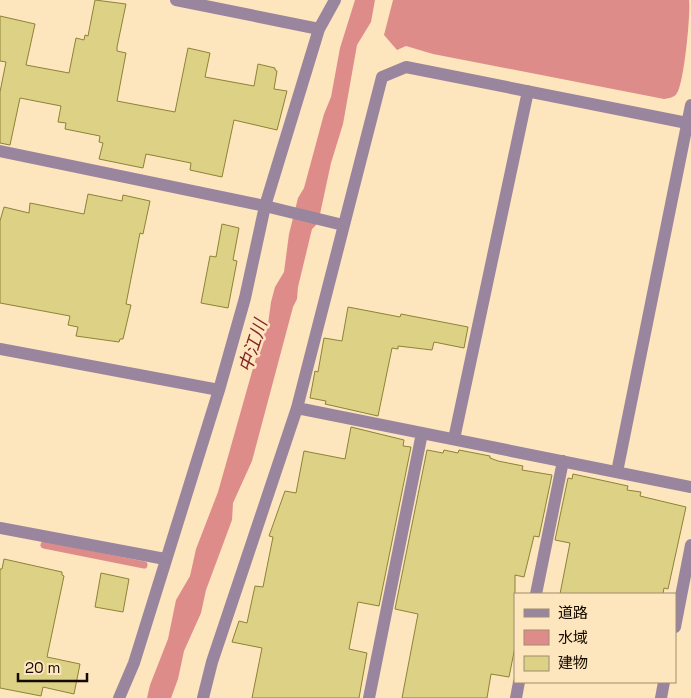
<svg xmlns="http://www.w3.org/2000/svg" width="691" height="698" viewBox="0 0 691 698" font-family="'Space Grotesk','Noto Sans JP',sans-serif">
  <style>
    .water { fill: #de8c8a }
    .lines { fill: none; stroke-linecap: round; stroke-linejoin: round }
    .stream { stroke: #de8c8a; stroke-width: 7 }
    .building { fill: #dcd184; stroke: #8d8337 }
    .minor { stroke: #9a859e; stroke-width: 12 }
    .labels { text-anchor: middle; stroke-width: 5; stroke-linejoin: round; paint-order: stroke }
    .water-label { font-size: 18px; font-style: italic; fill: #83232a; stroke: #fde5bd }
  </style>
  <rect width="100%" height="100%" fill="#fde5bd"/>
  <path class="water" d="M355,0H375L371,22L357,45L343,124L331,163L320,214L317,224L312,229L298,287L297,299L293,307L252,461L233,503L232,520L206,590L201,613L184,651L178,679L171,698H147L150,685L168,639L176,600L190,576L196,549L218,492L259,347L268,324L271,302L275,287L284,272L289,234L298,198L304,188L324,114L331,97L340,48Z
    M393,0H689C691,11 684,84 677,93C674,98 669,98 664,99L433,54L406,46L397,50L384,35Z"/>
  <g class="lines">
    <path class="stream" d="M44,545L144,565"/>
  </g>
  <path class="building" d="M95,0L126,4L117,47V51L126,53L117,101L175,112L188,48L210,53L205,77L254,86L258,64L275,68V70L277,71L274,89L287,91L277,130L234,120L222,177L190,170L191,163L146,154L143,168L99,159L103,143L99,142L100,136L65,129L66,123L58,122L61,106L20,98L10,145L0,143V92L6,62L0,61V16L35,24L26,65L69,73L76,38L84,40L85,35L88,36Z
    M88,194L122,201L123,195L150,201L143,234L140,233L126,304L131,305L123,339H120L119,342L76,336L78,327L68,325L70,316L0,303V221L4,207L29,213L30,203L84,214Z
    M222,224L239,228L233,260L237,261L228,308L201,303L210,256L216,257Z
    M348,307L400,317L401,314L468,327L464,348L434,342L432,350L398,346V349L392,348L378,416L325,404L326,401L310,398L315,371L318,372L324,338L342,341Z
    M351,427L404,440L403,446L411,447L379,606L358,602L349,649L367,653L359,698H252L262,648L232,642L239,621L247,623L255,586L263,587L273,537L269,536L285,491L296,493L304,451L345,459Z
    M427,450L443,453L444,450L458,453L459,450L490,456V458L498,461L523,466L522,470L552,475L539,537L534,536L524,577L515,575V647L509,677L491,674L487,698H402L418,614L395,609Z
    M573,474L628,486L627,490L641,492L640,496L686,507L668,589L664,588L663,594H560L570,543L555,540L568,478L572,479Z
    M4,559L62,572V575L64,576L47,657L80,664L74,694L43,687L41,696L0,688V569H2Z
    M101,573L129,579L123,612L95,607Z"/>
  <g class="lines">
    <path class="minor" d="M176,0L319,29
      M0,151L265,206L343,225
      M0,349L219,390
      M297,408L691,487
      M454,439L528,91
      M617,472L691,105
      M0,528L165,559
      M536,594L563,461
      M675,627L691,545
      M119,698L134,663L219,390L245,298L265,206L319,29L335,0
      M203,698L212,662L297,408L382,77L406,67L687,123
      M369,698L422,433
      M516,698L519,682
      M661,698L664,682"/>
  </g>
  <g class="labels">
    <g class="water-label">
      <text transform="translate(253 346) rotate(-72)" y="6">中江川</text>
    </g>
  </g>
  <rect x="514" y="593" width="162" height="90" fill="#fde5bd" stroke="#a08d71"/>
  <rect x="524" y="609" width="25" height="8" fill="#9a859e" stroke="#a08d71"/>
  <text x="558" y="618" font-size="15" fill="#150a00">道路</text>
  <rect x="524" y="630" width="25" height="15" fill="#de8c8a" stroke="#a08d71"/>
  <text x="558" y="643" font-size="15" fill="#150a00">水域</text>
  <rect x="524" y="656" width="25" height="15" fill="#dcd184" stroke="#a08d71"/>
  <text x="558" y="668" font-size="15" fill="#150a00">建物</text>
  <path d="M18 673v8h69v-8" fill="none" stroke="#150a00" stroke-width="2.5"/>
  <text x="25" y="673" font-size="15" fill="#150a00" stroke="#fde5bd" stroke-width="4" paint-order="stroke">20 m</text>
</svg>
